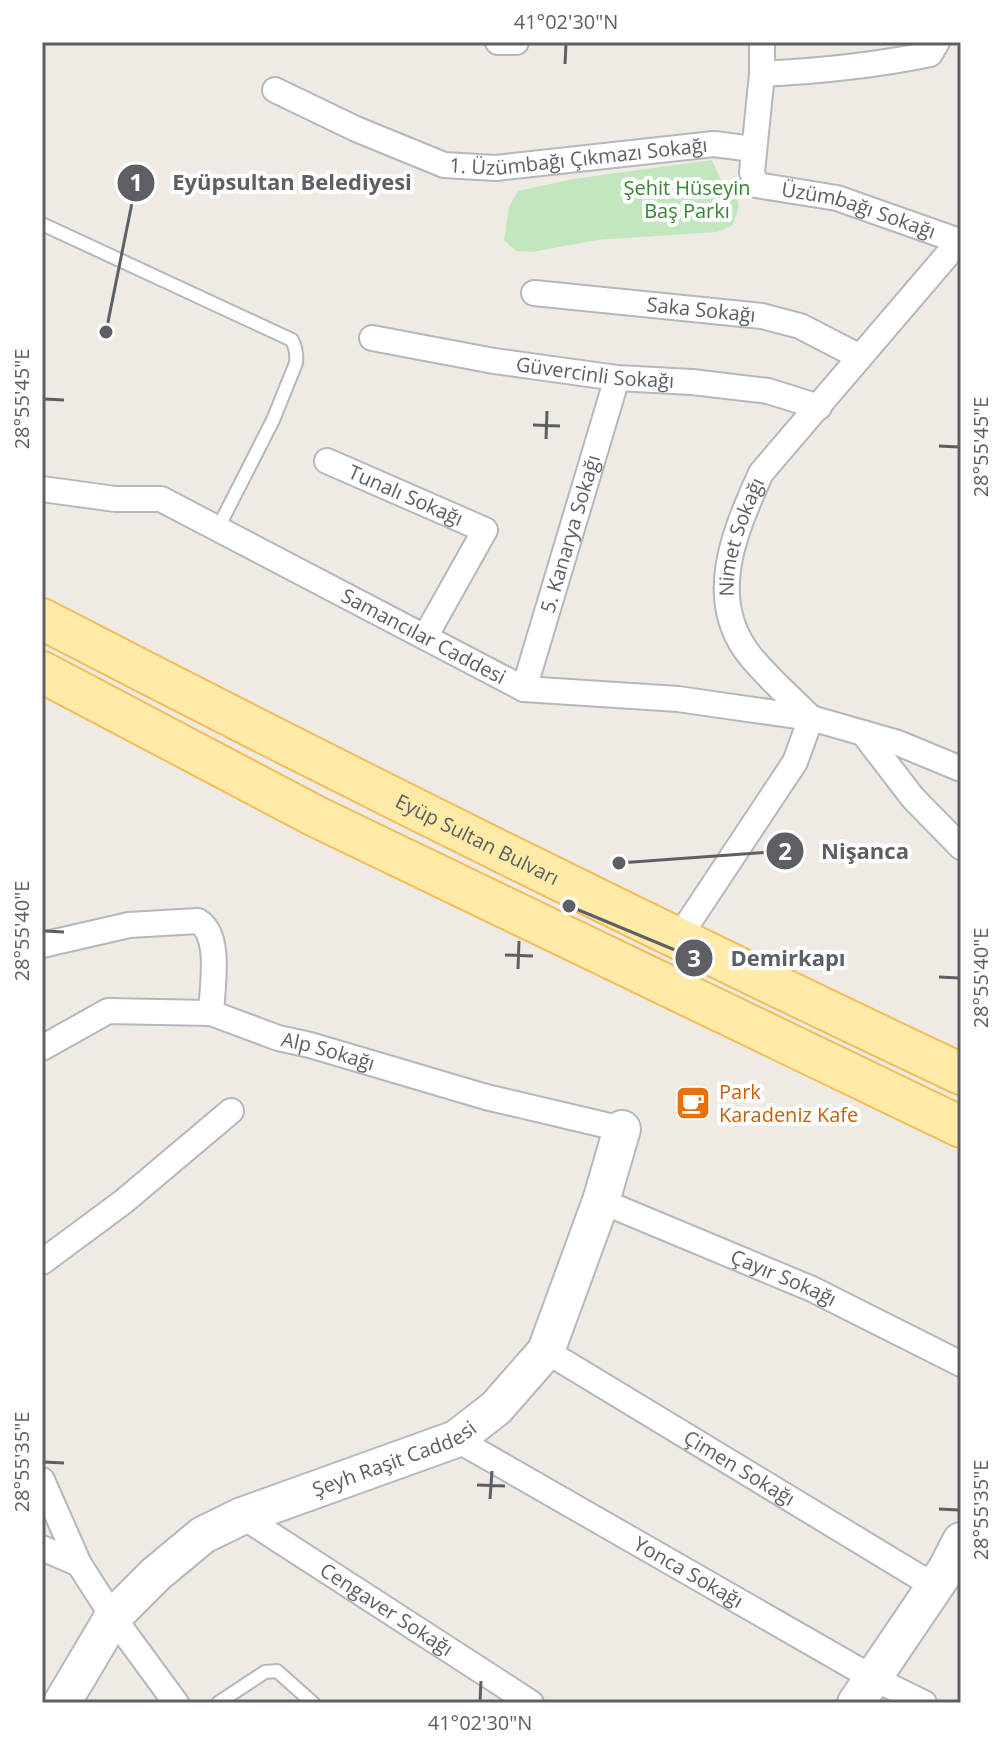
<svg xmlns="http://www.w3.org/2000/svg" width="1003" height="1745" viewBox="0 0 1003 1745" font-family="'Open Sans',sans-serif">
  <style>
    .green { fill: #c2e7bf }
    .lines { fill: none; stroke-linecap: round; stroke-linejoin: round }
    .lane-casing { stroke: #b4b7bb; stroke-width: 16 }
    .street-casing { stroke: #b4b7bb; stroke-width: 28 }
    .secondary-casing { stroke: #b5b9be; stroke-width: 40 }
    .primary-casing { stroke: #f5bc56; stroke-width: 44 }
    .lane { stroke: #fff; stroke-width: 12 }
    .street { stroke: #fff; stroke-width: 24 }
    .secondary { stroke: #fff; stroke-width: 36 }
    .primary { stroke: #ffeaa8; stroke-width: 40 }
    .ticks { fill: none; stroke: #5c6065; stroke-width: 3 }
    .labels { text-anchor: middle; stroke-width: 8; stroke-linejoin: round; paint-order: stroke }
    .street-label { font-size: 20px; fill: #5c6065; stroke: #fff }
    .park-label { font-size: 20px; fill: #358532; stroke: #fff }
    .food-label { font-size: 20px; fill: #c56008; stroke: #fff; text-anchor: start }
    .leader { fill: none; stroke: #5c6065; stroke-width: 3 }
    .callout-dot { fill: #5c6065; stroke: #fff; stroke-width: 3 }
    .mark-label { font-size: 24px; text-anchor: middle; font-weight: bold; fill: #fff }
    .callout-label { font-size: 22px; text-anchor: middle; font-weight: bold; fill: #5c6065; stroke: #fff; stroke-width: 8; stroke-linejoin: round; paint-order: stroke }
    .neatline { fill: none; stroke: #5c6065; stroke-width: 3 }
    .ticks-label { font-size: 20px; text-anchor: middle; fill: #5c6065 }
  </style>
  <rect width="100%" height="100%" fill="#efebe4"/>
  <path class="green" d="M712,160C715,166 717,174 721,179C735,200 746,195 732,226L717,232L597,240L532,252L516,251L504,240L509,207L518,191L573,179Z"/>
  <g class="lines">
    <g class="lane-casing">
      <path id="lane" d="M42,224L292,340C296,348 297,354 296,363L273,420L218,528
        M218,1703L265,1672L277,1671L313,1703"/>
    </g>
    <g class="street-casing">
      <g id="street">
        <path d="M498,42H516"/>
        <path id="s1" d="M762,42V74L752,172L756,185L837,198L959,241"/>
        <path d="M762,74C820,71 873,66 930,54L937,42"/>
        <path id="s2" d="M275,90L356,129L444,165L496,168L714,144L753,149"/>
        <path id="s3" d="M534,293L762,316L800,326L860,357"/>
        <path id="s4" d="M372,338L494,361L617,378L692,382L768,391L819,407"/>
        <path id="s5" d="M327,461L485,530L425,637"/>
        <path id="s6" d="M42,489L115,499H161L524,689L678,699L811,718L898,743L961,769"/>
        <path id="s7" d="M524,689L617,378"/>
        <path d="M863,733L913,798L961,847"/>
        <path id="s8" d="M679,937L795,762L811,718C791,698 769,679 751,657C704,600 735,531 761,473L961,239"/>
        <path d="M42,945L129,925L198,921C222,935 212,988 211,1013"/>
        <path id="s9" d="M42,1048L108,1011L211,1013L278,1038L310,1045L486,1097L622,1129"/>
        <path id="s10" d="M601,1201L812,1289L961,1364"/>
        <path d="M42,1262L123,1202L231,1111"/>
        <path id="s11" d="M546,1351L934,1586"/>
        <path id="s12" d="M456,1439L871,1677L924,1703"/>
        <path d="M42,1480L79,1564L113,1617L176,1703"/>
        <path id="s13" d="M242,1516L531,1703"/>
        <path d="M42,1548L79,1564"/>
      </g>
    </g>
    <g class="secondary-casing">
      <g id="secondary">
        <path id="s14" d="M62,1703L113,1617L156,1574L203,1535L242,1516L456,1439L496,1408L546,1351L601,1201L622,1129"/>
        <path d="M856,1703L946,1570L961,1541"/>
      </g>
    </g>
    <g class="primary-casing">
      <g id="primary">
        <path id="s15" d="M42,619C345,776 652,928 961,1074"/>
        <path d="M42,672L315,816L961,1127"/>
      </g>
    </g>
    <use href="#lane" class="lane"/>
    <use href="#street" class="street"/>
    <use href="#secondary" class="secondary"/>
    <use href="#primary" class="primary"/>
  </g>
  <path class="ticks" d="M565,64L566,44M44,399L64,400M533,425L560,426M546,439L547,411M939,446L959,447M44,931L64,932M505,955L533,956M518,969L519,941M939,977L959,978M44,1462L64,1463M477,1485L505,1486M490,1499L492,1471M939,1509L959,1510M480,1701L481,1681"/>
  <defs>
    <g id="cafe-square" transform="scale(1.8)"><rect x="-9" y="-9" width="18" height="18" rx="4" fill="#e8710a" stroke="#fff"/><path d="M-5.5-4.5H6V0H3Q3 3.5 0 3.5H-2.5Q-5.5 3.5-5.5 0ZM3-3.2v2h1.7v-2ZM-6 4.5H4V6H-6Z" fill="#fff"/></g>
  </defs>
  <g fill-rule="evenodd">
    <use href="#cafe-square" x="693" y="1103"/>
  </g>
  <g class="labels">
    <g class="street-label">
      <text dy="7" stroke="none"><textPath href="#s2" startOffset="320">1. Üzümbağı Çıkmazı Sokağı</textPath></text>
      <text dy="7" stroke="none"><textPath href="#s1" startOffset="250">Üzümbağı Sokağı</textPath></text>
      <text dy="7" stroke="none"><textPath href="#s3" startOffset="168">Saka Sokağı</textPath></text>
      <text dy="7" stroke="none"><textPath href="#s4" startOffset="226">Güvercinli Sokağı</textPath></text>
      <text dy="7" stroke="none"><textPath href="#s5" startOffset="86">Tunalı Sokağı</textPath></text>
      <text dy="7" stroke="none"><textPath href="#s7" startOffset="162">5. Kanarya Sokağı</textPath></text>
      <text dy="7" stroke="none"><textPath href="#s8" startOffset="470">Nimet Sokağı</textPath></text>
      <text dy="7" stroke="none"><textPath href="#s6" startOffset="416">Samancılar Caddesi</textPath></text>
      <text dy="7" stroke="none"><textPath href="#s15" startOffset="488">Eyüp Sultan Bulvarı</textPath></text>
      <text dy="7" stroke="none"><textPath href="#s9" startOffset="302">Alp Sokağı</textPath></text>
      <text dy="7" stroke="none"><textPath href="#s10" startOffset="198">Çayır Sokağı</textPath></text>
      <text dy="7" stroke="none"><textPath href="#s14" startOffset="428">Şeyh Raşit Caddesi</textPath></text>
      <text dy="7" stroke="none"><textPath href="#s11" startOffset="226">Çimen Sokağı</textPath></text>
      <text dy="7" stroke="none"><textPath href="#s12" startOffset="268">Yonca Sokağı</textPath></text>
      <text dy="7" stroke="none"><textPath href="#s13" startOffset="172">Cengaver Sokağı</textPath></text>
    </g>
    <g class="park-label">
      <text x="687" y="195">Şehit Hüseyin<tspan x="687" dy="23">Baş Parkı</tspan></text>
    </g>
    <g class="food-label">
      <text x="719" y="1099">Park<tspan x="719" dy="23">Karadeniz Kafe</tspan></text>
    </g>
  </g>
  <path class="leader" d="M106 332L136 183M619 863L785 851M569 906L694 958"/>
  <g class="callout-dot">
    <circle cx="106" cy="332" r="8"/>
    <circle cx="619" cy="863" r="8"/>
    <circle cx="569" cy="906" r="8"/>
    <circle cx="136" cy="183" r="20"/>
    <circle cx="785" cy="851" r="20"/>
    <circle cx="694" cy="958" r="20"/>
  </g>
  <g class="mark-label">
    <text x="136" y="191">1</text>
    <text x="785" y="860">2</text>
    <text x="694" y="967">3</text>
  </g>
  <g class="callout-label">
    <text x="292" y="190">Eyüpsultan Belediyesi</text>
    <text x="865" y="859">Nişanca</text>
    <text x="788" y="966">Demirkapı</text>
  </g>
  <rect width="1003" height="1745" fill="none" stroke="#ffffff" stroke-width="88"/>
  <rect x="44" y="44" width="915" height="1657" class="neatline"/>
  <g class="ticks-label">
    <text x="566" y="29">41°02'30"N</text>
    <text transform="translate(22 399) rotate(-90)" y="7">28°55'45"E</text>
    <text transform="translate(981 447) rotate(-90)" y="7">28°55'45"E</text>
    <text transform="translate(22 931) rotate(-90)" y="7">28°55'40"E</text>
    <text transform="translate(981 978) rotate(-90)" y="7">28°55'40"E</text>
    <text transform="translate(22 1462) rotate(-90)" y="7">28°55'35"E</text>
    <text transform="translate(981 1510) rotate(-90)" y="7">28°55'35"E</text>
    <text x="480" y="1730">41°02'30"N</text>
  </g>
</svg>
